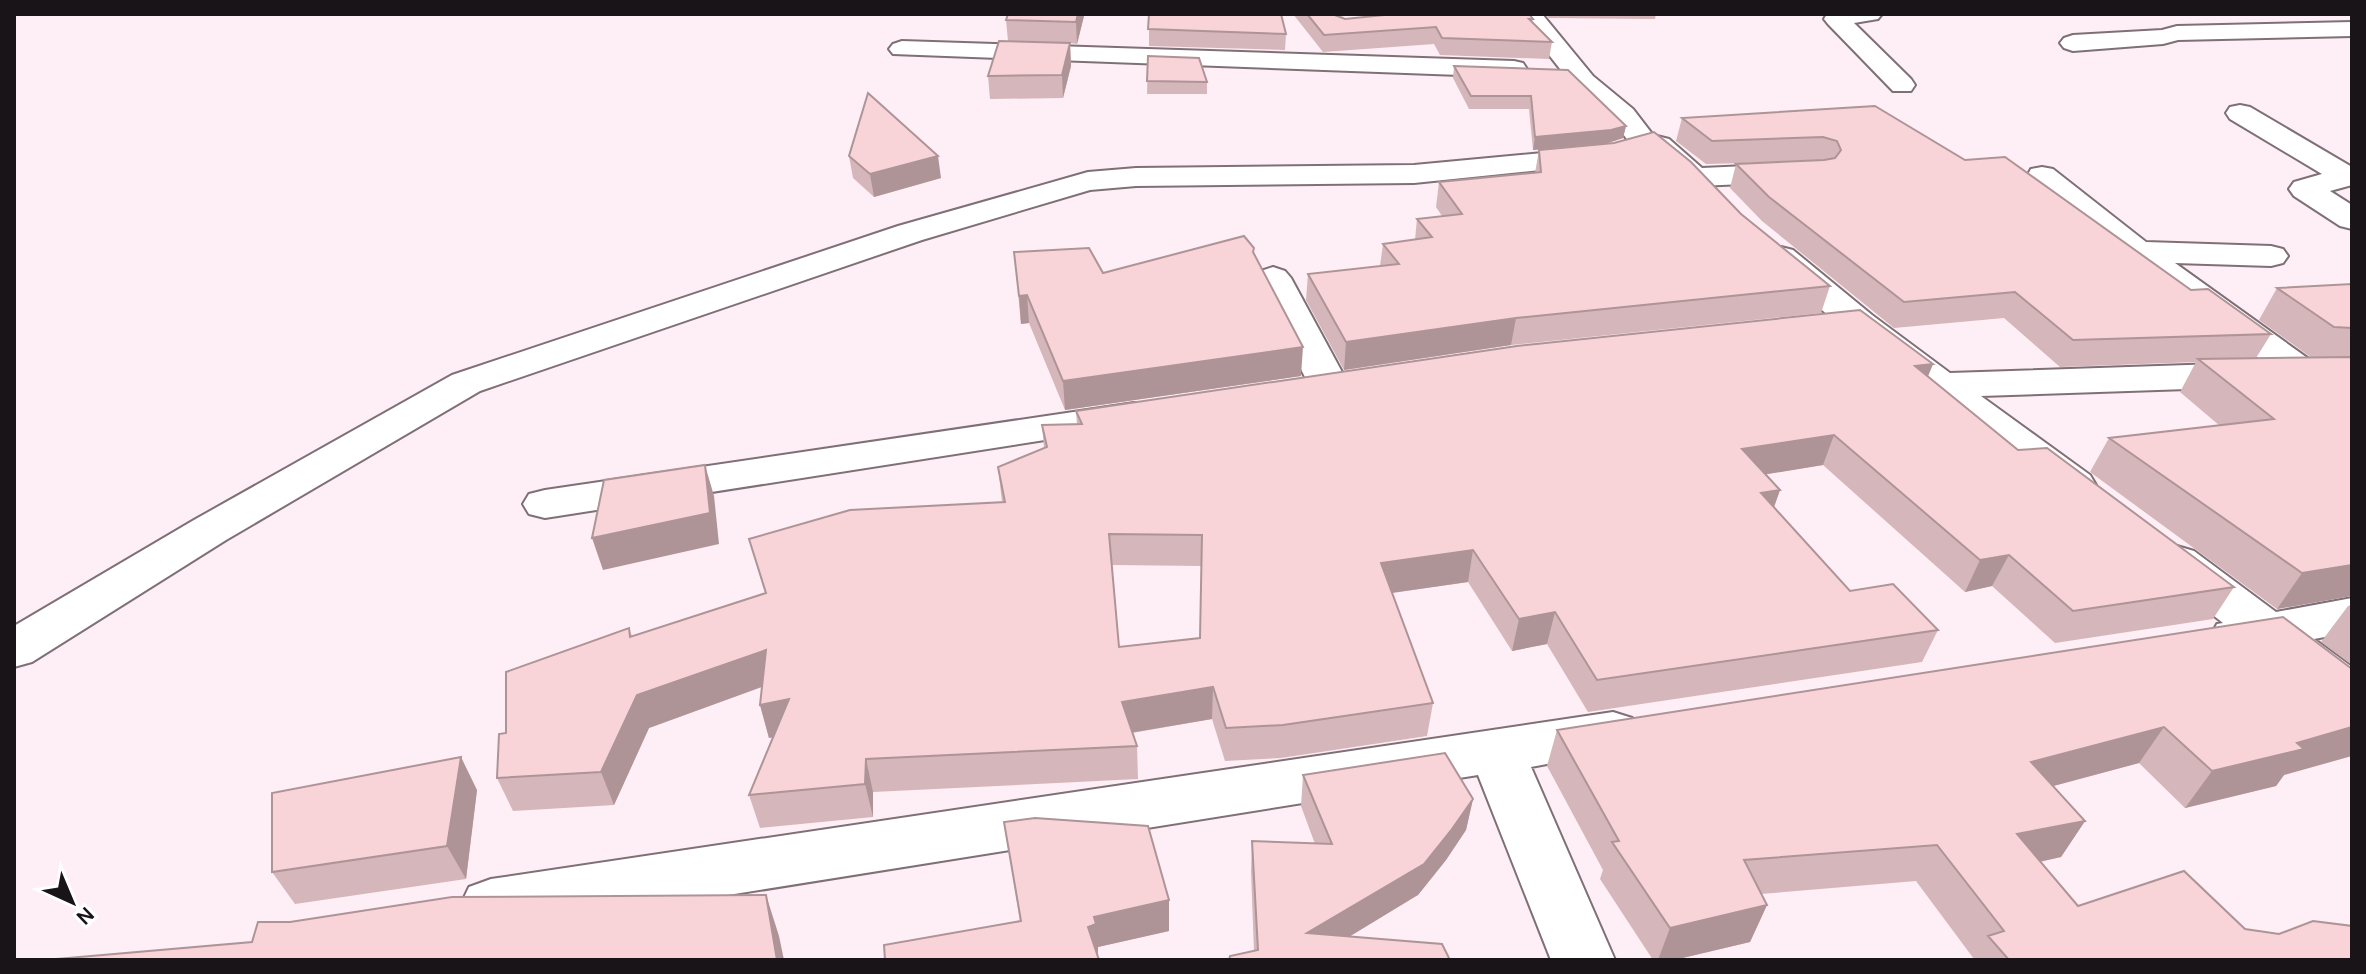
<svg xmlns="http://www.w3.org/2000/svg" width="2366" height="974" viewBox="0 0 2366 974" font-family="Karla,sans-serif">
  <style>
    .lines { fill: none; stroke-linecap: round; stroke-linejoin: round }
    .minor-casing { stroke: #7e7076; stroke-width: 4 }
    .minor { fill: #fff; fill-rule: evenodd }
    .wall { fill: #d5b6ba; fill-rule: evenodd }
    .shaded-wall { fill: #ae9497 }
    .building { fill: #f8d4d8; stroke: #ae9497; stroke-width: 2; fill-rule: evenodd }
  </style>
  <rect width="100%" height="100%" fill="#feeef5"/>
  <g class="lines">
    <g class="minor-casing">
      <path id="minor" d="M1517,14H1542L1593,76L1633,109L1653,135L1669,139L1702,168L1791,164L1802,167L1806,173L1802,179L1791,182L1698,186L1687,184L1649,151L1633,147L1613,121L1575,88Z
        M1827,14H1882L1878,19L1854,23L1911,79L1915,85L1911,91H1893L1828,24L1824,19Z
        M2352,22V36L2178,40L2163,44L2073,51L2064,48L2060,43L2064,38L2073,35L2162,30L2177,26Z
        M902,41L1514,61L1523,63L1527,69L1523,75L1514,77L893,54L889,49L893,44Z
        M2240,105L2250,107L2352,167V185L2330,191L2352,205V229L2340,226L2294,196L2289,189L2294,182L2322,174L2230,119L2226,113L2230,107Z
        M1597,148L1608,151L1612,157L1608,163L1414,183L1136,186L1090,190L922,240L480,391L226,540L32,662L14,667V626L194,520L452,375L898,226L1088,172L1136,168L1414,165Z
        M2042,167L2053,169L2146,242L2271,246L2283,249L2288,256L2283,263L2271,266L2175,263L2313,362L2352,363V387L2289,381L2125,259L2031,183L2027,176L2031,169Z
        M1781,247L1793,250L1872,315L1950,373L2247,363L2261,367L2267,375L2261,383L2247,387L1981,396L2090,475L2096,485L2090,495L2074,498L2058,495L1846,331L1769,264L1764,257L1769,250Z
        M1273,267L1285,271L1291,278L1349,385L1343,393L1329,397L1315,393L1309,385L1255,278L1261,271Z
        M1134,403L1148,406L1154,415L1148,424L545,518L529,514L523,504L529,494L545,490Z
        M2177,546L2194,551L2276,612L2352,598V632L2314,639L2352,667V715L2333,709L2259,650L2235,655L2217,650L2210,637L2217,624L2223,623L2160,573L2153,562L2160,551Z
        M1613,712L1632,718L1640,733L1632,748L1531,767L1615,960H1551L1478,775L491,933L469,925L460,906L469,887L491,879Z"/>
    </g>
    <use href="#minor" class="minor"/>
  </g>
  <path class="wall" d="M1149,14L1286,34L1285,50L1149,46Z
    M1293,14H1358L1338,17L1345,19H1533L1532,22L1552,42L1549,59L1440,55L1434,44L1323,52Z
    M1545,14H1656L1655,19L1549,18Z
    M1084,16L1077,44L1070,43L1071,66L1063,98L990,99L988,76L1008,41L1006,20Z
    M1148,56L1207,82V94H1147Z
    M1454,66L1626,126L1623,138L1608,143L1533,150L1529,109H1469L1453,78Z
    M1875,106L1965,160L2191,290L2271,334L2256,358H2312L2259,320L2277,288L2352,284V596L2277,609L2090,472L2109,438L2220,426L2180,392L2196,362L2060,367L2004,318L1894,328L1762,221L1730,188L1736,164L1818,161L1706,164L1676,141L1682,118Z
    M1539,150L1741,214L1830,286L1821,313L1511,345L1344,370L1306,300L1308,274L1380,266L1383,244L1415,240L1417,219L1442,216L1436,207L1439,182L1535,173Z
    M849,156L941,178L874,197L853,178Z
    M1254,248V253L1301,376L1065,410L1029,323L1021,324L1014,252L1103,273Z
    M1933,364L1928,376L2018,450L2234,587L2213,619L2055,643L1992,586L1965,592L1823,465L1766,474L1780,490L1774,507L1850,591L1938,630L1922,662L1588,712L1547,644L1512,651L1468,582L1392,593L1433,703L1427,736L1281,758L1225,761L1212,719L1132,733L1137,746L1138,779L873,792V817L760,828L749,795L774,737L769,738L760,705L762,687L649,728L614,805L513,811L497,778L506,733L629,628L632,636L765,593L749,539L1002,502L998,467L1044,448L1042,425H1077L1076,411ZM1112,565L1202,566L1200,638L1119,647Z
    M2352,605V665L2321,642L2348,606Z
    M2352,669L2284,775L2276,786L2185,808L2139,763L2053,786L2085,821L2061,857L2040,862L2078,906L2245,929L2352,960H1973L1974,959L1916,881L1761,894L1767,905L1750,942L1674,960H1653L1600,879L1603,870L1547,766L1557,730Z
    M1303,775L1473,799L1466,830L1446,860L1418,895L1254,951L1251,872L1252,841L1315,844L1301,806Z
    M477,790L466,879L295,904L272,872Z
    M1004,822L1169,900V931L1098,947V955L1020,921Z"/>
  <path class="shaded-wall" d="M1078,14H1084V16L1077,44L1076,22Z
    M1329,14H1358L1334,17Z
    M1070,43L1071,66L1063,98L1062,75Z
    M1626,126L1623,138L1608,143L1533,150L1535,137Z
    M938,156L941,178L874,197L870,174Z
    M1027,295L1029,323L1021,324L1019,296Z
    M1516,318L1511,345L1344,370L1346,342Z
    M1303,347L1301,376L1065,410L1063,381Z
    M1933,364L1921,393L1915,366Z
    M1834,435L1823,465L1732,480L1742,449Z
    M705,465L714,496L719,544L603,570L592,538Z
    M1780,490L1769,521L1761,493Z
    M1473,550L1468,582L1377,595L1381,563Z
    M2009,555L1992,586L1965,592L1980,560Z
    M2352,565V596L2277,609L2302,573Z
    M1555,612L1547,644L1512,651L1519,619Z
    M766,650L775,682L649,728L614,805L601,772L637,695Z
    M1213,687L1212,719L1123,734L1122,702Z
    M789,699L798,732L769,738L760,705Z
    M2164,727L2139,763L2009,798L2031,762Z
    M2352,727V756L2284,775L2276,786L2185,808L2212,771L2297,743Z
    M461,757L477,790L466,879L447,846Z
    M866,759L873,792V817L865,784Z
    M1473,799L1466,830L1446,860L1418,895L1311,960L1307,933Z
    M2085,821L2061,857L1995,871L2017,834Z
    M766,895L779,936L784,960H777Z
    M1169,900V931L1098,947V954L1091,958L1088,927L1094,917Z
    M1767,905L1750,942L1674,960H1658L1670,928Z"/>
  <path class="building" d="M1008,14H1078L1076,22L1006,20Z
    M1149,14H1281L1286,34L1148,29Z
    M1307,14H1332L1345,19L1394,14H1529L1533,19H1529L1552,42L1442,38L1436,27L1324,35Z
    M999,41L1070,43L1062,75L988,76Z
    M1148,56L1199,58L1207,82L1147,81Z
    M1454,66L1568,70L1626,126L1611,130L1535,137L1531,96H1471Z
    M868,93L938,156L870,174L849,156Z
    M1875,106L1965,160L2005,157L2191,290L2208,289L2271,334L2073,340L2015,292L1904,302L1769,197L1736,164L1824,160L1835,158L1841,150L1837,141L1823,137L1712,141L1682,118Z
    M1654,132L1691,162L1741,214L1830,286L1516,318L1346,342L1308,274L1399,264L1383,244L1432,237L1417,219L1462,214L1439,182L1541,172L1539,150L1614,143Z
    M1244,236L1254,248L1253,252L1303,347L1063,381L1027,295L1019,296L1014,252L1089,248L1103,273Z
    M2352,284V328L2334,327L2277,288Z
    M1860,310L1933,364L1915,366L2018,450L2047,448L2234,587L2073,611L2009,555L1980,560L1834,435L1742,449L1780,490L1761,493L1850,591L1893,584L1938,630L1597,680L1555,612L1519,619L1473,550L1381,563L1433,703L1283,725L1226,728L1213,687L1122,702L1137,746L866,759L865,784L749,795L789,699L760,705L766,650L637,695L601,772L497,778L499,734L506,733V672L629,628L630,637L766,593L749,539L850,510L1005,502L998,467L1047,447L1042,425L1082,424L1076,411L1517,346ZM1109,534L1202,535L1200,638L1119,647Z
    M2352,357V565L2302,573L2109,438L2274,419L2198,359Z
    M705,465L710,513L592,538L604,480Z
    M2283,617L2352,669V727L2297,743L2304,749L2212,771L2164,727L2031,762L2085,821L2017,834L2078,906L2184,871L2245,929L2279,934L2313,921L2352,926V960H2009L1988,936L2004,931L1937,845L1744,860L1767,905L1670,928L1612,842L1619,841L1557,730Z
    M1445,753L1473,799L1452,829L1424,864L1307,933L1442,944L1450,960H1229L1230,956L1258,950L1252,841L1332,844L1303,775Z
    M461,757L447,846L272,872V793Z
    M1035,818L1148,826L1169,900L1094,917L1096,924L1088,927L1099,960H885L884,945L1021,921L1004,822Z
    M766,895L777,960H45L252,942L258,922H290L452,897Z"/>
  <rect width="2366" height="974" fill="none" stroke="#191417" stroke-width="32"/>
  <g transform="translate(72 902) rotate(136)" stroke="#ffffff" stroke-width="6" paint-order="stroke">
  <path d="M0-6L14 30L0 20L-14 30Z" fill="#191417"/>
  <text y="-12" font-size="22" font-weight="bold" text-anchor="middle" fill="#191417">N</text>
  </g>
</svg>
